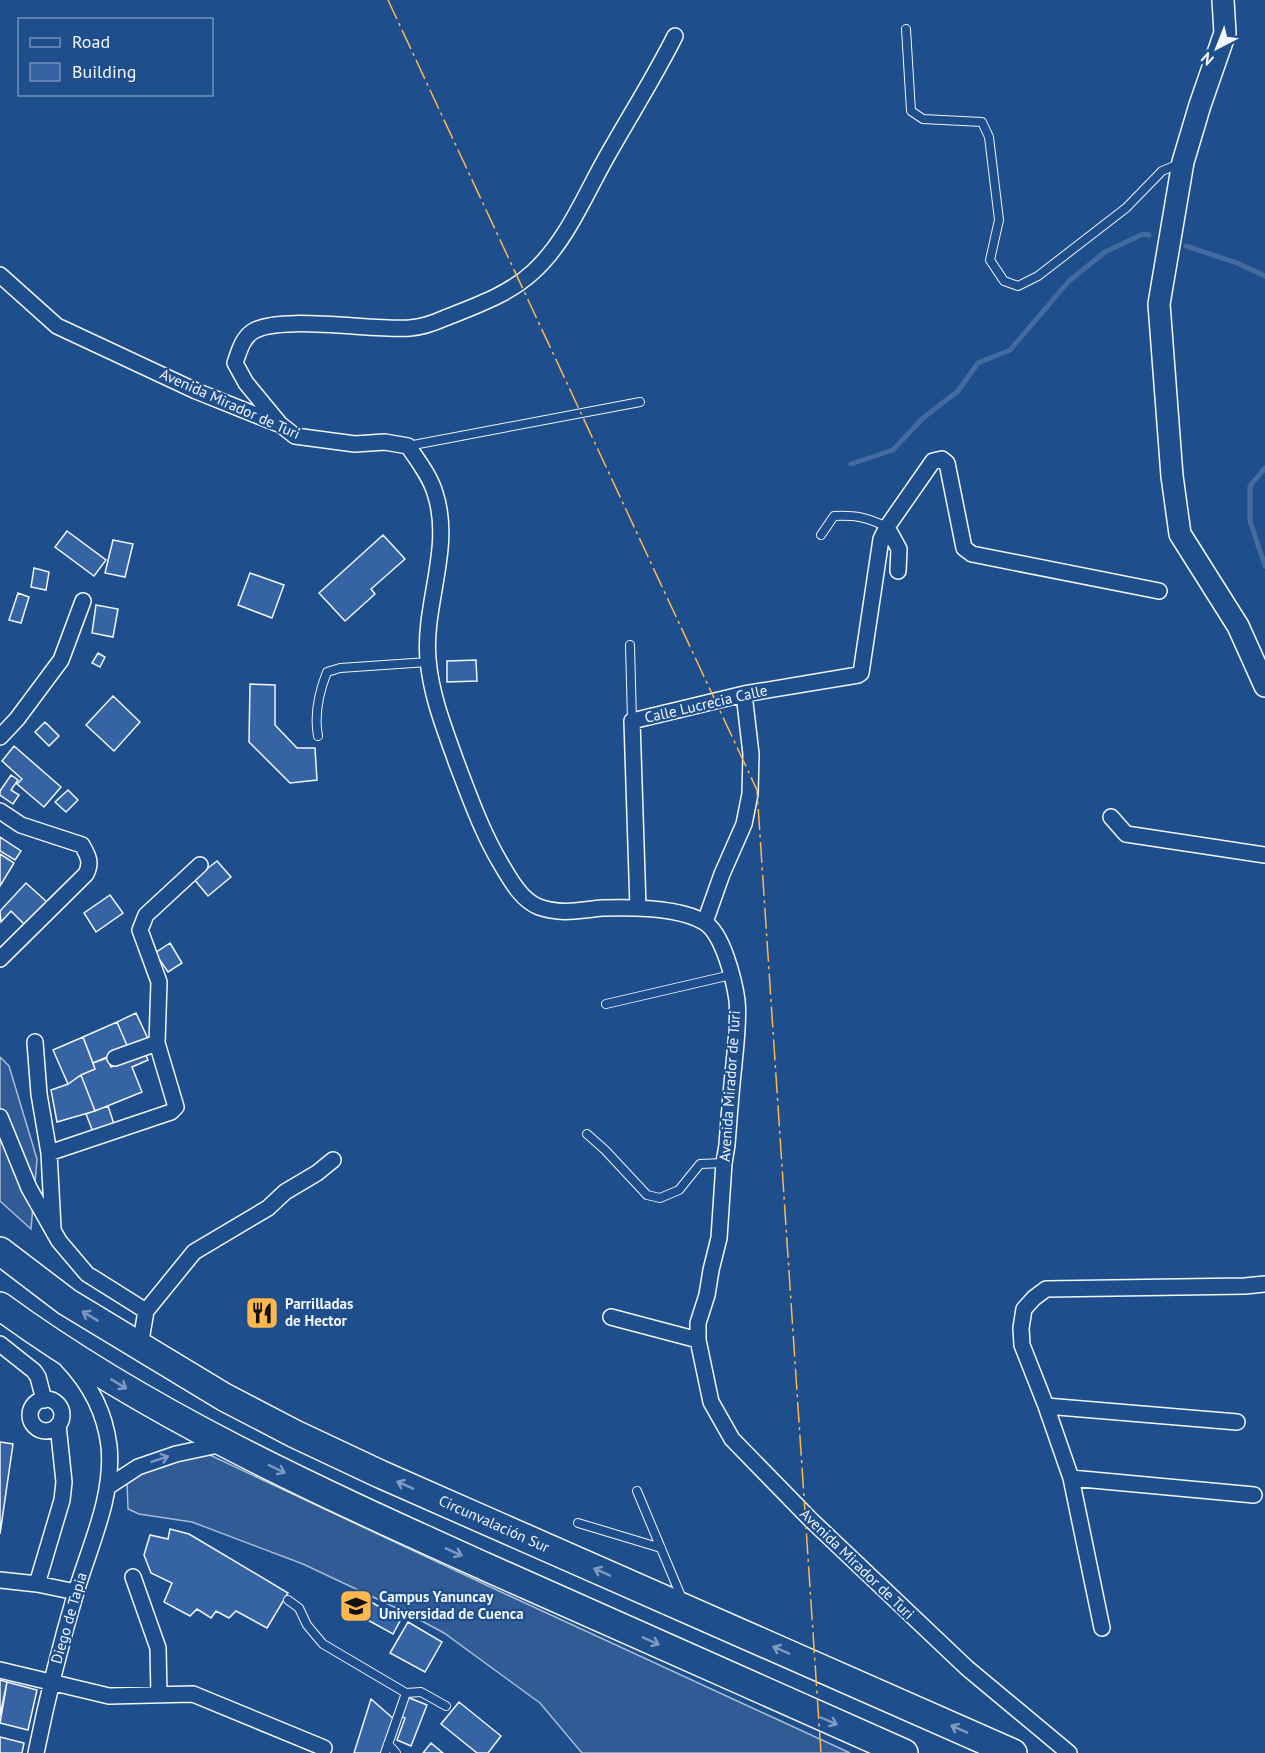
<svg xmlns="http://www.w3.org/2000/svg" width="1265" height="1753" viewBox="0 0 1265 1753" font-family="'PT Sans',sans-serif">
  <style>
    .built { fill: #305b95; stroke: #a8bbd7; stroke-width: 1.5 }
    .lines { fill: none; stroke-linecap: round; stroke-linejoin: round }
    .stream { stroke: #446ba0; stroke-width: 5 }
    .building { fill: #3563a3; stroke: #f2f6ff; stroke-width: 1.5 }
    .lane-casing { stroke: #f2f6ff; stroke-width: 10 }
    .street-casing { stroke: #f2f6ff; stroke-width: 18 }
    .secondary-casing { stroke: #f2f6ff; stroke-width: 24 }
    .highway-casing { stroke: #f2f6ff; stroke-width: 30 }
    .lane { stroke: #1f4e8c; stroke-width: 8 }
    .street { stroke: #1f4e8c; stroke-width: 15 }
    .secondary { stroke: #1f4e8c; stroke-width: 21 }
    .highway { stroke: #1f4e8c; stroke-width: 27 }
    .power { stroke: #ffb74d; stroke-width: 1.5; stroke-dasharray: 21 4.5 3 4.5; stroke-linecap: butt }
    .oneway { stroke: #7e9ac0 }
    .labels { text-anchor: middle; stroke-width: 4.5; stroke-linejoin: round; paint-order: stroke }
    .street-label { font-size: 15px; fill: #f2f6ff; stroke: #1f4e8c }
    .poi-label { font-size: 15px; font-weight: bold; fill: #f2f6ff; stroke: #1f4e8c; text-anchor: start }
  </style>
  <rect width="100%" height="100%" fill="#1f4e8c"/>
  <path class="built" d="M0,1057L9,1066L37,1159L31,1229L0,1201Z
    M197,1449L499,1591L850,1753H582L540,1703L444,1633L409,1614L303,1564L192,1522L139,1514L128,1509L127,1482L146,1459Z"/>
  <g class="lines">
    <path class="stream" d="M1186,246L1237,263L1265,276
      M851,464L893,450L923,418L958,391L978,363L1010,350L1069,281L1105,252L1143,234L1149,235
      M1265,468L1250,486V521L1265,566"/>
  </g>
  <path class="building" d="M67,531L106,560L94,576L55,547Z
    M383,535L405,559L371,589L375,594L345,621L319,593Z
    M113,540L133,544L125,577L105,573Z
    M34,568L49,572L46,590L31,587Z
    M250,573L284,585L272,618L238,605Z
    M18,593L29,597L21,623L9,620Z
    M96,605L118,609L113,637L92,633Z
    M98,653L105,657L100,667L92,663Z
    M476,660L477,681L447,682V661Z
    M250,684L275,685V725L297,748H315L317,780L290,783L249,742Z
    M113,696L140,722L114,751L86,725Z
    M45,722L59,736L49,746L35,732Z
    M14,746L61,787L44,807L17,784L22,779L2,761Z
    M11,775L18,780L11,790L19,795L13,804L0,795V791Z
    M68,790L78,800L66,812L55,802Z
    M0,837L21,851L15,860L0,851Z
    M0,854L14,863L0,886Z
    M217,861L231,877L208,896L194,879Z
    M26,883L47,902L25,925L11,911L1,922L0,911Z
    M110,895L123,913L96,932L84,913Z
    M170,943L182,963L168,972L155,953Z
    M136,1013L149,1041L129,1050L117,1022Z
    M117,1022L129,1050L93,1063L83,1037Z
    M83,1037L95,1069L81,1075L68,1084L53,1050Z
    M145,1053L148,1060L132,1067L142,1092L95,1111L81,1075L95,1069L93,1063L107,1057L111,1067Z
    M81,1075L95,1111L57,1122L51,1090L68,1084Z
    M108,1106L116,1130L95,1137L86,1114Z
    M0,1442L13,1444L0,1534Z
    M170,1529L189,1534L288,1593L267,1628L236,1611L229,1618L216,1611L211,1618L197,1609L190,1616L164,1602L172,1583L151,1573L144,1555L150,1535L168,1539Z
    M364,1598L401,1619L393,1634L355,1613Z
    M408,1622L442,1642L425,1672L390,1653Z
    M0,1680L7,1682L0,1716Z
    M7,1682L37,1690L28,1730L0,1723Z
    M407,1697L427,1705L411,1746L397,1740L405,1718L399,1715Z
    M371,1699L396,1721L384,1753H354Z
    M459,1702L501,1736L488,1753H477L441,1724Z
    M0,1737L24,1743L22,1753H0Z
    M431,1743L443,1753H423Z"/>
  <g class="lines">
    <g class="lane-casing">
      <path id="lane" d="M906,29L911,111L923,119L982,122L989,137L999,220L990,260L1004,281L1018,286L1038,276L1126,208L1162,171L1181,163
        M408,446L640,402
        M821,535L834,516C856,515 866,517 887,527
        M630,645L632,721
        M318,736C314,714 319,692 327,672L340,668L428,662
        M606,1004L731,975
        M587,1134L605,1150L647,1195L660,1198L679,1190L700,1164L724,1163
        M637,1491L683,1601
        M578,1523L661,1548
        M288,1600L299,1608L307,1625L323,1644L406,1693L385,1753
        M406,1693L421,1692L446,1706
        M388,1744L396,1753"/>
    </g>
    <g class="street-casing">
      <path id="street" d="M0,275L57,326L196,391L281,425L295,436L355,444L385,442L408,446C418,461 430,476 435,493C453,547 423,605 428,659C431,696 445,730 457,764C470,798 482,832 501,864C510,879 521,900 539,907C562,915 580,910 602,908C631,907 679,907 704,922C723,933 734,980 737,1000C739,1021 736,1042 734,1064C731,1091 729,1118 727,1145L724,1163L719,1238L711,1270L707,1295L698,1323V1340L711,1402L732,1439L811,1520L967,1668L1069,1753
        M279,423L246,383L235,363C239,352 242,339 252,332C277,314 374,331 410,328C422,327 434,323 445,318C475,306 508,295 533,272C566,242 584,197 606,158C629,117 654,78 675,36
        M887,527L899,549L898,571
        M0,737L17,719L61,660L83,601
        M0,811L21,825L82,845C88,856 92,862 86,874L0,959
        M1111,817L1126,834L1265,855
        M638,908L632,721L744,694L858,675L861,673L881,539L887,527L933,461L942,459L947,463L964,548L972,554L1159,591
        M705,922L722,874L744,824L750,794L751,754L744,694
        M35,1042L39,1094L49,1153L53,1228
        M115,1058L157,1043
        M0,1117L29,1188L59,1241L87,1274L146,1311L140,1346
        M49,1153L171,1112L176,1107L157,1043L159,982L140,930L146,915L200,865
        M146,1311L194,1252L268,1208L285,1192L317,1173L333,1160
        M611,1317L698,1340
        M0,1344L34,1371L38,1377L44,1400
        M30 1415a16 16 0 1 1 32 0a16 16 0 1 1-32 0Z
        M1046,1406L1237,1422
        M1071,1478L1102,1628
        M109,1486L138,1467L176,1454L223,1444
        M1254,1495L1071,1478L1046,1406L1022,1345L1021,1328L1024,1309L1034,1298L1046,1289L1245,1286L1265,1284
        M133,1577L158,1648L159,1695
        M0,1580L37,1584L76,1592
        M37,1584L62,1500L64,1482L58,1425
        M0,1670L109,1696L193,1694L324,1748
        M36,1753C47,1699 60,1646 76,1592C90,1545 114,1496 109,1446C105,1413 90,1384 67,1360"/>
    </g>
    <g class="secondary-casing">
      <path id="secondary" d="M1223,0L1225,33L1200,105L1183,162L1159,304L1172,476L1180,534L1238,626L1265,686"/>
    </g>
    <g class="highway-casing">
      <path id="highway" d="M0,1251L67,1302L224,1397L295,1434L380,1474L1013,1753
        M0,1306C149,1415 318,1491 486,1567C625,1629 764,1692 904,1753"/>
    </g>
    <use href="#lane" class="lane"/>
    <use href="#street" class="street"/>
    <use href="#secondary" class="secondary"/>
    <use href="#highway" class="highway"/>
    <path class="power" d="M388,0L757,790L821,1753"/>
  </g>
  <defs><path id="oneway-shaft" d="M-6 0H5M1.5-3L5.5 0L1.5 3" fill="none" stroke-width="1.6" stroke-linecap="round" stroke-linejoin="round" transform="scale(1.5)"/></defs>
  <g class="oneway">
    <use href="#oneway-shaft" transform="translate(90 1316) rotate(-149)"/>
    <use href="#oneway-shaft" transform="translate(119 1384) rotate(31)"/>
    <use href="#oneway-shaft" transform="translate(160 1459) rotate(-18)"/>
    <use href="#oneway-shaft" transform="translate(277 1469) rotate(26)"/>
    <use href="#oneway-shaft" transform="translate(405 1485) rotate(-156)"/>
    <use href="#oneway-shaft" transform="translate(454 1552) rotate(24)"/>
    <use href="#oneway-shaft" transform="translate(602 1572) rotate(-156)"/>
    <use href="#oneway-shaft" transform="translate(651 1641) rotate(24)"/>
    <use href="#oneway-shaft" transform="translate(781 1650) rotate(-156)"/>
    <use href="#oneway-shaft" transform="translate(829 1721) rotate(23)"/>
    <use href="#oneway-shaft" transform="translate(959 1729) rotate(-156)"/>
  </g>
  <defs>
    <g id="restaurant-square" transform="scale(1.725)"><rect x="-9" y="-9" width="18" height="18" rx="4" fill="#ffb74d" stroke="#1f4e8c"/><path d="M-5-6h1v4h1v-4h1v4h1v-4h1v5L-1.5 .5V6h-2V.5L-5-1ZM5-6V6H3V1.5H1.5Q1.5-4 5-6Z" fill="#111"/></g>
    <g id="university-square" transform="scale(1.725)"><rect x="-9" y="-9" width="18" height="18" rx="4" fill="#ffb74d" stroke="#1f4e8c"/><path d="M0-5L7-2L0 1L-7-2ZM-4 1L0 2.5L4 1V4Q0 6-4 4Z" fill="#111"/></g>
  </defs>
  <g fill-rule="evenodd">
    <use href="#restaurant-square" x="262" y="1313"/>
    <use href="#university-square" x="356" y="1606"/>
  </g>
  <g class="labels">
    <g class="street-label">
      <text transform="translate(230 404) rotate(24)" y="5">Avenida Mirador de Turi</text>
      <text transform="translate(706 704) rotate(-13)" y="5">Calle Lucrecia Calle</text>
      <text transform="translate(730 1086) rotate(-86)" y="5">Avenida Mirador de Turi</text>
      <text transform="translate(494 1524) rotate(24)" y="5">Circunvalación Sur</text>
      <text transform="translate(857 1564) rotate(44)" y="5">Avenida Mirador de Turi</text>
      <text transform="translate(69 1618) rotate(-74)" y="5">Diego de Tapia</text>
    </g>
    <g class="poi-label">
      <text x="285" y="1309">Parrilladas<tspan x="285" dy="17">de Hector</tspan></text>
      <text x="379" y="1602">Campus Yanuncay<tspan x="379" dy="17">Universidad de Cuenca</tspan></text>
    </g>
  </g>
  <rect x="18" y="18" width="195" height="78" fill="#1f4e8c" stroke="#7391ba" stroke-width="1.5"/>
  <rect x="30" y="38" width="30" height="9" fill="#1f4e8c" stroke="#7391ba" stroke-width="1.5"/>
  <text x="72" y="48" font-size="18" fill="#f2f6ff">Road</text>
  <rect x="30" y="63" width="30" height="18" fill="#3563a3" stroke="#7391ba" stroke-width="1.5"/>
  <text x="72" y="78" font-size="18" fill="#f2f6ff">Building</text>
  <g transform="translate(1217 48) rotate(222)" stroke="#1f4e8c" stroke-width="4.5" paint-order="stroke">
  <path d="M0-4.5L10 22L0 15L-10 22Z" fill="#f2f6ff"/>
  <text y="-9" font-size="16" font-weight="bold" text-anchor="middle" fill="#f2f6ff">N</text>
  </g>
</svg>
